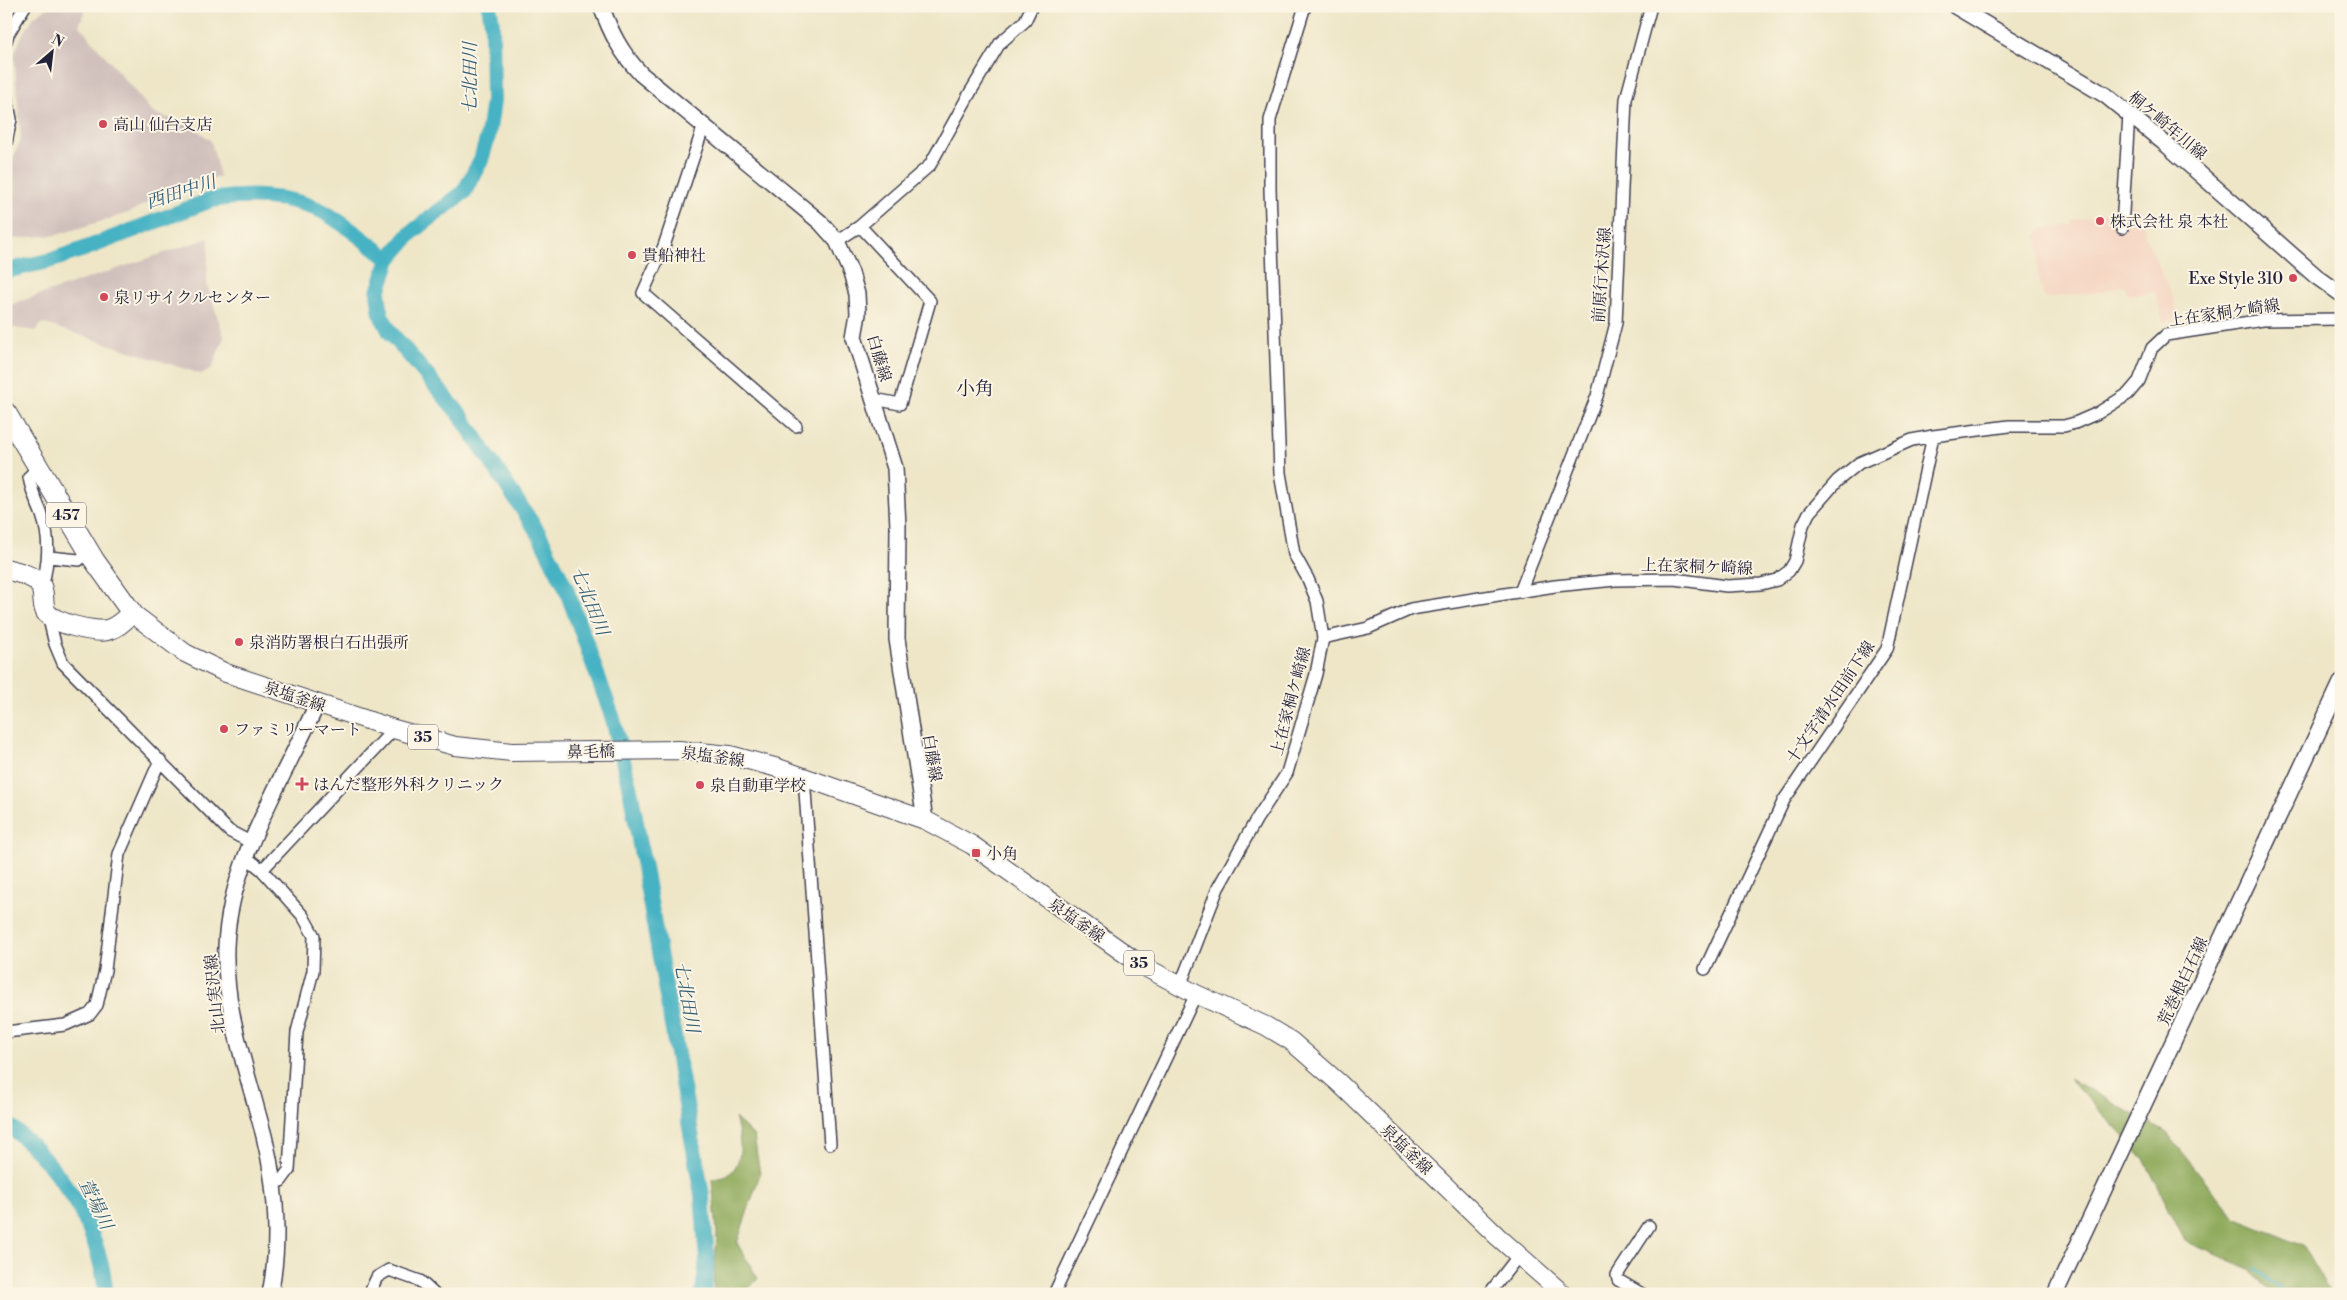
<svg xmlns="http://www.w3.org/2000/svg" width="2347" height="1300" viewBox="0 0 2347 1300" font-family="'Libre Bodoni','Noto Serif JP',serif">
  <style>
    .built { fill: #f4d3c0 }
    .industrial { fill: #d0c0bc }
    .forest { fill: #90ab5d; stroke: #59664c }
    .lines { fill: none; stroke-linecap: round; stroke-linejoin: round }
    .stream { stroke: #46b2c3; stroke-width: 2.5 }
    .river { stroke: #46b2c3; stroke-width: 16 }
    .street-casing { stroke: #413f50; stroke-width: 14 }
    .secondary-casing { stroke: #413f50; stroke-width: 18 }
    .primary-casing { stroke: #413f50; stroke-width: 20 }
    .highway-casing { stroke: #413f50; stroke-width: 22 }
    .street { stroke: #fff; stroke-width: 11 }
    .secondary { stroke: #fff; stroke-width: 15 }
    .primary { stroke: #fff; stroke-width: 18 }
    .highway { stroke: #fff; stroke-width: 20 }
    .poi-dot { fill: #d1495b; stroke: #fcf5e5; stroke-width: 2 }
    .labels { text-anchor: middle; stroke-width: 4; stroke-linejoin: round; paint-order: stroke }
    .shield { fill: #fcf5e5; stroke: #63616e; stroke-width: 1 }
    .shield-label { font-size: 15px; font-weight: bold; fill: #22223b }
    .poi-label { font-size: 16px; fill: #22223b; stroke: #fcf5e5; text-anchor: start }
    .street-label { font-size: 16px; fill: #22223b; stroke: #fcf5e5 }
    .water-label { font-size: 18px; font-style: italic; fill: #305c71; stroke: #fcf5e5 }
    .quarter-label { font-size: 19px; fill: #22223b; stroke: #fcf5e5 }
  </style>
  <rect width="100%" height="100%" fill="#fcf5e5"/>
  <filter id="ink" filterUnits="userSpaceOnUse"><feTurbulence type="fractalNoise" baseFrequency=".02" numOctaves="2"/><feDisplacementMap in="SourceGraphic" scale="10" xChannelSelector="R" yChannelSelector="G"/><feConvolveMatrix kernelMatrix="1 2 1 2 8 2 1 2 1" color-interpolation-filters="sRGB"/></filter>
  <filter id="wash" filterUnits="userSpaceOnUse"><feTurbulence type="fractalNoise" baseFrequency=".0096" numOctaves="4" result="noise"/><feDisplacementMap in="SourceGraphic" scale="20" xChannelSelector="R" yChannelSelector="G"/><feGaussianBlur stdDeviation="1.12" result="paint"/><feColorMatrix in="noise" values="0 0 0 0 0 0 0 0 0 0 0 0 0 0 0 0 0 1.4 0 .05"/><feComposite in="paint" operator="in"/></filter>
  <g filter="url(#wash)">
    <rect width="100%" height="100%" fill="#eee6c7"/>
    <path class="built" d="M2128,201L2141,208L2145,236L2174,299L2178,319L2163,322L2156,292L2128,295L2124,286L2091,293L2044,298L2039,280L2037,265L2040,256L2037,236L2040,229L2072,225V221L2111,211Z"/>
    <path class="industrial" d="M50,6H87L79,25L153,113L182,122L197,130L211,141L220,177L161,195L128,213L57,235L10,239L6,215L9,168L21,139L14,55L22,35L34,17Z
      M209,238L207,285L224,337L212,368L201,374L42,323L36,331L6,327V306Z"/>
    <path class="forest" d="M2069,1078L2167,1133L2235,1218L2304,1246L2332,1294H2273L2251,1270L2185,1241L2144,1159Z
      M735,1118L754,1136L760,1174L737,1243L758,1279L742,1294H713L717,1233L712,1179C717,1178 725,1178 728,1175C746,1162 740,1135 735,1118Z"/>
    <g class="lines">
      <path class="stream" d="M2255,1268L2287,1294"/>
      <path class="river" d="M489,6L492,23L493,101L488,136L481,160L464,192L411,233L389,259L378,292L381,315L390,332L461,416L539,534L565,586L589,652L613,719L631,794L702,1195L707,1260L703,1294
        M6,271L52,260L84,249L211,200C245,194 288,195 320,210C345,223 367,243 389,259
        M6,1123C60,1165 99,1225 106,1294"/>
    </g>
  </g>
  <g filter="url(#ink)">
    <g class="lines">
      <g class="street-casing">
        <path id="street" d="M1305,6L1270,120V189L1280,473L1294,554L1308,579L1317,601L1323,638
          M6,41L8,34L25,6
          M6,95L11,119L6,143
          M704,125L664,246L643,293L796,426
          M860,226L930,301L900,404L874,399
          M2122,228L2129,114
          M837,241L860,226L930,165L971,91L1000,43L1025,21L1032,6
          M38,467L29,477C31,491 37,502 42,515C51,541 48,563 42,589
          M49,557L79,560
          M1520,592L1597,396L1616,323L1626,99L1651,6
          M48,615L55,644L63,663L229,831L252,843
          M804,777L830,1144
          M245,856L262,870L303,916L314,936L313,971L297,1032L289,1170L281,1181L273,1183
          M262,870L394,729
          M1705,969L1784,800L1887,649L1933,436
          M1180,986L1218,888L1256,820L1287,773L1316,674L1323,638L1368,628L1411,609L1555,586L1615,580L1674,579L1727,586L1761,584L1777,580L1789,571L1795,561L1803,525L1809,513L1837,481L1859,463L1912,440L1933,436L2009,426H2064L2075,423L2098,413L2128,394L2139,381L2152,348L2166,335L2263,320L2341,319
          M6,1032L65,1025L90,1014L97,1005L105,970L119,854L160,760
          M271,1290L280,1294
          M369,1294L377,1277L389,1270L420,1281L434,1294
          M1054,1294L1196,994
          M1489,1294L1519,1255
          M1642,1294L1618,1280L1617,1275L1649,1226"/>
      </g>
      <g class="secondary-casing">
        <path id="secondary" d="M601,6C611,33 621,53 641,74L820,222L837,241L851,273L857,294L858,314L854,337L895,468L898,526L897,639L925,820
          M1955,6L2105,95L2168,146L2317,277L2341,294
          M270,1294C282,1235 275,1170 258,1114C243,1058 224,1005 226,947C229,862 283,780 317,704
          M2055,1294L2341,683"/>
      </g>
      <g class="primary-casing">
        <path id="primary" d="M132,613L185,653L226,673L394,729L455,746L512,752L679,750L730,755L778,768L925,820L972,845L1141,965L1196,994L1266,1026L1291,1041L1339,1083L1497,1236L1563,1294"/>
      </g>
      <g class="highway-casing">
        <path id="highway" d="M6,413L94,560L132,613C124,620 117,628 107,630C95,633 52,623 46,612C41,603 46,590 38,582C31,575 16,572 6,569"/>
      </g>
      <use href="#street" class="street"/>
      <use href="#secondary" class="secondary"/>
      <use href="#primary" class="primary"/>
      <use href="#highway" class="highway"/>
    </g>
  </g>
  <g class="poi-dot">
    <circle cx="103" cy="124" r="5"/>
    <circle cx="2100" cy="221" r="5"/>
    <circle cx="632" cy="255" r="5"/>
    <circle cx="2293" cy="278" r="5"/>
    <circle cx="104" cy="297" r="5"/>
    <circle cx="239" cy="642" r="5"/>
    <circle cx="224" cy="729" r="5"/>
    <path d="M299.5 776.5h5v5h5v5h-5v5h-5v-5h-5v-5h5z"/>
    <circle cx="700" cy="785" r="5"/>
    <rect x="971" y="848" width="10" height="10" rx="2.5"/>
  </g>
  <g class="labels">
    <g class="shield">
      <rect x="46" y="502.5" width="40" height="25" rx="4"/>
      <rect x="408" y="724.5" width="30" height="25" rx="4"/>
      <rect x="1124" y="950.5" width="30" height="25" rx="4"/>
    </g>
    <g class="shield-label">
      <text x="66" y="520">457</text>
      <text x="423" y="742">35</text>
      <text x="1139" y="968">35</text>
    </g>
    <g class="poi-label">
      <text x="113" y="130">高山 仙台支店</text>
      <text x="2110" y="227">株式会社 泉 本社</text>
      <text x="642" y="261">貴船神社</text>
      <text x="2283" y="284" text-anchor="end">Exe Style 310</text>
      <text x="114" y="303">泉リサイクルセンター</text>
      <text x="249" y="648">泉消防署根白石出張所</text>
      <text x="234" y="735">ファミリーマート</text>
      <text x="313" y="790">はんだ整形外科クリニック</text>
      <text x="710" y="791">泉自動車学校</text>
      <text x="986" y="859">小角</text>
    </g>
    <g class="street-label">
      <text transform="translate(2168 125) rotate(40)" y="6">桐ケ崎年川線</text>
      <text transform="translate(1601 275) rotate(-86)" y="6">前原行木沢線</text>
      <text transform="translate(2224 312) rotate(-8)" y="6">上在家桐ケ崎線</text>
      <text transform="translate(880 358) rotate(74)" y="6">白藤線</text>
      <text transform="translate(1697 566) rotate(2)" y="6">上在家桐ケ崎線</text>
      <text transform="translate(295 696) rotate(18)" y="6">泉塩釜線</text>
      <text transform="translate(1290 701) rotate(-75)" y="6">上在家桐ケ崎線</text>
      <text transform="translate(1830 702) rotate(-56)" y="6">十文字清水田前下線</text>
      <text transform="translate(591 751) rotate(-1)" y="6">鼻毛橋</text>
      <text transform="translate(713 756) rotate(8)" y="6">泉塩釜線</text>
      <text transform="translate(933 758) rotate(81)" y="6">白藤線</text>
      <text transform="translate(1077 920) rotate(35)" y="6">泉塩釜線</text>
      <text transform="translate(2182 981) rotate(-65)" y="6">荒巻根白石線</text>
      <text transform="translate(214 994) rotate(-96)" y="6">北山実沢線</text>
      <text transform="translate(1407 1149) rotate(44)" y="6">泉塩釜線</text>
    </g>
    <g class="water-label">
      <text transform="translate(470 78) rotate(-90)" y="6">七北田川</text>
      <text transform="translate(181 192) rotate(-18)" y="6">西田中川</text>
      <text transform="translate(590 601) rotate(68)" y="6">七北田川</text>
      <text transform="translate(687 997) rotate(80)" y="6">七北田川</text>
      <text transform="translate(96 1204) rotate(64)" y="6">萱場川</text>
    </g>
    <g class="quarter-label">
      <text x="975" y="395">小角</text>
    </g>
  </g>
  <rect width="2347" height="1300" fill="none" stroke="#fcf5e5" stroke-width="25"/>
  <g transform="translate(52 52) rotate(28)" stroke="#fcf5e5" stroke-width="4" paint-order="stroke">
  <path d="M0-4L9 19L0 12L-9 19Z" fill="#22223b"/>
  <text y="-8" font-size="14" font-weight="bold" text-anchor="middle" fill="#22223b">N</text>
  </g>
</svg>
